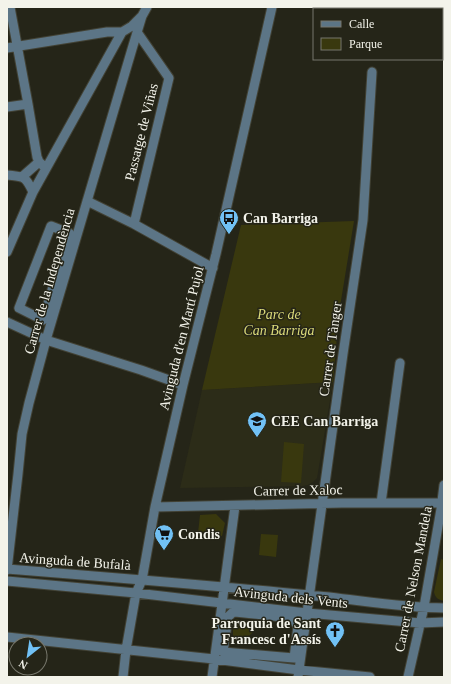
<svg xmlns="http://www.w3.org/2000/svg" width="451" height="684" viewBox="0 0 451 684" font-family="'Times New Roman',serif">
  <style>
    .built { fill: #2c2c18 }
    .green { fill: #39380e }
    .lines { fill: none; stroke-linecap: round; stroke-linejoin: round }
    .minor-casing { stroke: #424235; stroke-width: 11 }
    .minor { stroke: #5c7586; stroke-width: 9 }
    .labels { text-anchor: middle; stroke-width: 3; stroke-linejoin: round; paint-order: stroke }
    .street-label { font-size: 14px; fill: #f3f3ea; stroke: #252518 }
    .poi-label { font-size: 14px; font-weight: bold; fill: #f3f3ea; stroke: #252518; text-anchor: start }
    .park-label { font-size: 14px; font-style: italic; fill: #dad979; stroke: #252518 }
  </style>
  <rect width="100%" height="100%" fill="#252518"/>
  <path class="built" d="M333,382L317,478L313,482L308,485L302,486L180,488L202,390Z"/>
  <path class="green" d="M354,221L339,313L333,382L202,390L241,225Z
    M284,442L304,444L301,483L281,482Z
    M216,514L225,523L222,536L198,533L200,515Z
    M261,534L278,535L276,557L259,555Z
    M441,559L444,560V601C439,600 435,598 434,592Z
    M236,619L257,625C253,635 244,641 233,641V621Z"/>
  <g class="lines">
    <g class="minor-casing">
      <path id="minor" d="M10,7L28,104L37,157L39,162L46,168
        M7,48L107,32H122
        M7,107L28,104
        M7,175C24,177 25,175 33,192
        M23,176L39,162
        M87,201L134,224L213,268
        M134,224L169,78L137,32
        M51,226L69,233L43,320L19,308Z
        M7,252L33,192L122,32L132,26L141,17
        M7,322L46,340L141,370L183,385
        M381,503L400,363
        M155,507L342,503H444
        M7,569C108,577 208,585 309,595C354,599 399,608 444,608
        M7,570L18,474L22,434L29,403L46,340L132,49L142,16L147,7
        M7,581L136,593L307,613L420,623L444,622
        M233,612H235L292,618L298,626L294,658L223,652L228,617Z
        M7,637L214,659L299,670L370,677
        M123,677L126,650L136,593L142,580L155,507L183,385L216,254L272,7
        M212,677L222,604L235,506
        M298,677L343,354L363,220L364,203L372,72
        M408,677L424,607L441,509L444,485"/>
    </g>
    <use href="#minor" class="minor"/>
  </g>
  <defs>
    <g id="bus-pin" transform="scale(1)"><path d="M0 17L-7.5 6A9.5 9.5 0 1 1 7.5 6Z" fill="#71c1f5" stroke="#252518"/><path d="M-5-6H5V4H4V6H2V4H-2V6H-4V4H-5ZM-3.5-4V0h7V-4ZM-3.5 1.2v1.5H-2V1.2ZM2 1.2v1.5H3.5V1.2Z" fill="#111"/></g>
    <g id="school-pin" transform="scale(1)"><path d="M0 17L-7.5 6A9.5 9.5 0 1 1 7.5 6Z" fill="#71c1f5" stroke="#252518"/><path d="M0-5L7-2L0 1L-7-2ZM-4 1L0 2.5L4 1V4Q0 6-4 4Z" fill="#111"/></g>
    <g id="supermarket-pin" transform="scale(1)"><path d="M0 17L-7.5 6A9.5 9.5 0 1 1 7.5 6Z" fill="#71c1f5" stroke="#252518"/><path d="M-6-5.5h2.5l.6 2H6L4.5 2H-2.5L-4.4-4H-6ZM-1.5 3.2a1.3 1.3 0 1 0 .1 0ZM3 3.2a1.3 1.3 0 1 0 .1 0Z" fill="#111"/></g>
    <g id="church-pin" transform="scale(1)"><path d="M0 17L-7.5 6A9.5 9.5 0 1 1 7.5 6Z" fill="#71c1f5" stroke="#252518"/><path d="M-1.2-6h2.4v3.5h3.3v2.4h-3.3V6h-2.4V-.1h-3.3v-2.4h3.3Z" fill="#111"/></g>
  </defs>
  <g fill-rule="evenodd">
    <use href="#bus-pin" x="229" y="218"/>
    <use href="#school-pin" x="257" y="421"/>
    <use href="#supermarket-pin" x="164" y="534"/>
    <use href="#church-pin" x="335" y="631"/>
  </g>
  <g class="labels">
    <g class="street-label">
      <text transform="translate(141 132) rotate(-76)" y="5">Passatge de Viñas</text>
      <text transform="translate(49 281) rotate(-74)" y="5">Carrer de la Independència</text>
      <text transform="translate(181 338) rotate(-76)" y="5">Avinguda d'en Martí Pujol</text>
      <text transform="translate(330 349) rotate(-82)" y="5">Carrer de Tànger</text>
      <text transform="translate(298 490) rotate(-1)" y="5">Carrer de Xaloc</text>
      <text transform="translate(75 561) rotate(4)" y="5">Avinguda de Bufalà</text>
      <text transform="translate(413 579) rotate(-79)" y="5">Carrer de Nelson Mandela</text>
      <text transform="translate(291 597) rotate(6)" y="5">Avinguda dels Vents</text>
    </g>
    <g class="poi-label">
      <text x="243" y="223">Can Barriga</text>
      <text x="271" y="426">CEE Can Barriga</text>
      <text x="178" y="539">Condis</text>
      <text x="321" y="628" text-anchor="end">Parroquia de Sant<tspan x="321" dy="16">Francesc d'Assís</tspan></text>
    </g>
    <g class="park-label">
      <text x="279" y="319">Parc de<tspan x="279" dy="16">Can Barriga</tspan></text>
    </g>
  </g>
  <rect width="451" height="684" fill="none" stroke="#f3f3ea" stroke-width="16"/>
  <rect x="313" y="8" width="130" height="52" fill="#252518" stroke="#77776c"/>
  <rect x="321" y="21" width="20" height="6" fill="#5c7586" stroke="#77776c"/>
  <text x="349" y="28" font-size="12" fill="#f3f3ea">Calle</text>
  <rect x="321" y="38" width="20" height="12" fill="#39380e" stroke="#77776c"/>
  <text x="349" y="48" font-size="12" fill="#f3f3ea">Parque</text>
  <g transform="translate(28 656) rotate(210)"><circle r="19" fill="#252518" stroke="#77776c"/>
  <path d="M0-3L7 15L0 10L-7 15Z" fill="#71c1f5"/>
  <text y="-6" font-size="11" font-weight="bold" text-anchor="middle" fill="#f3f3ea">N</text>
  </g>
</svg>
